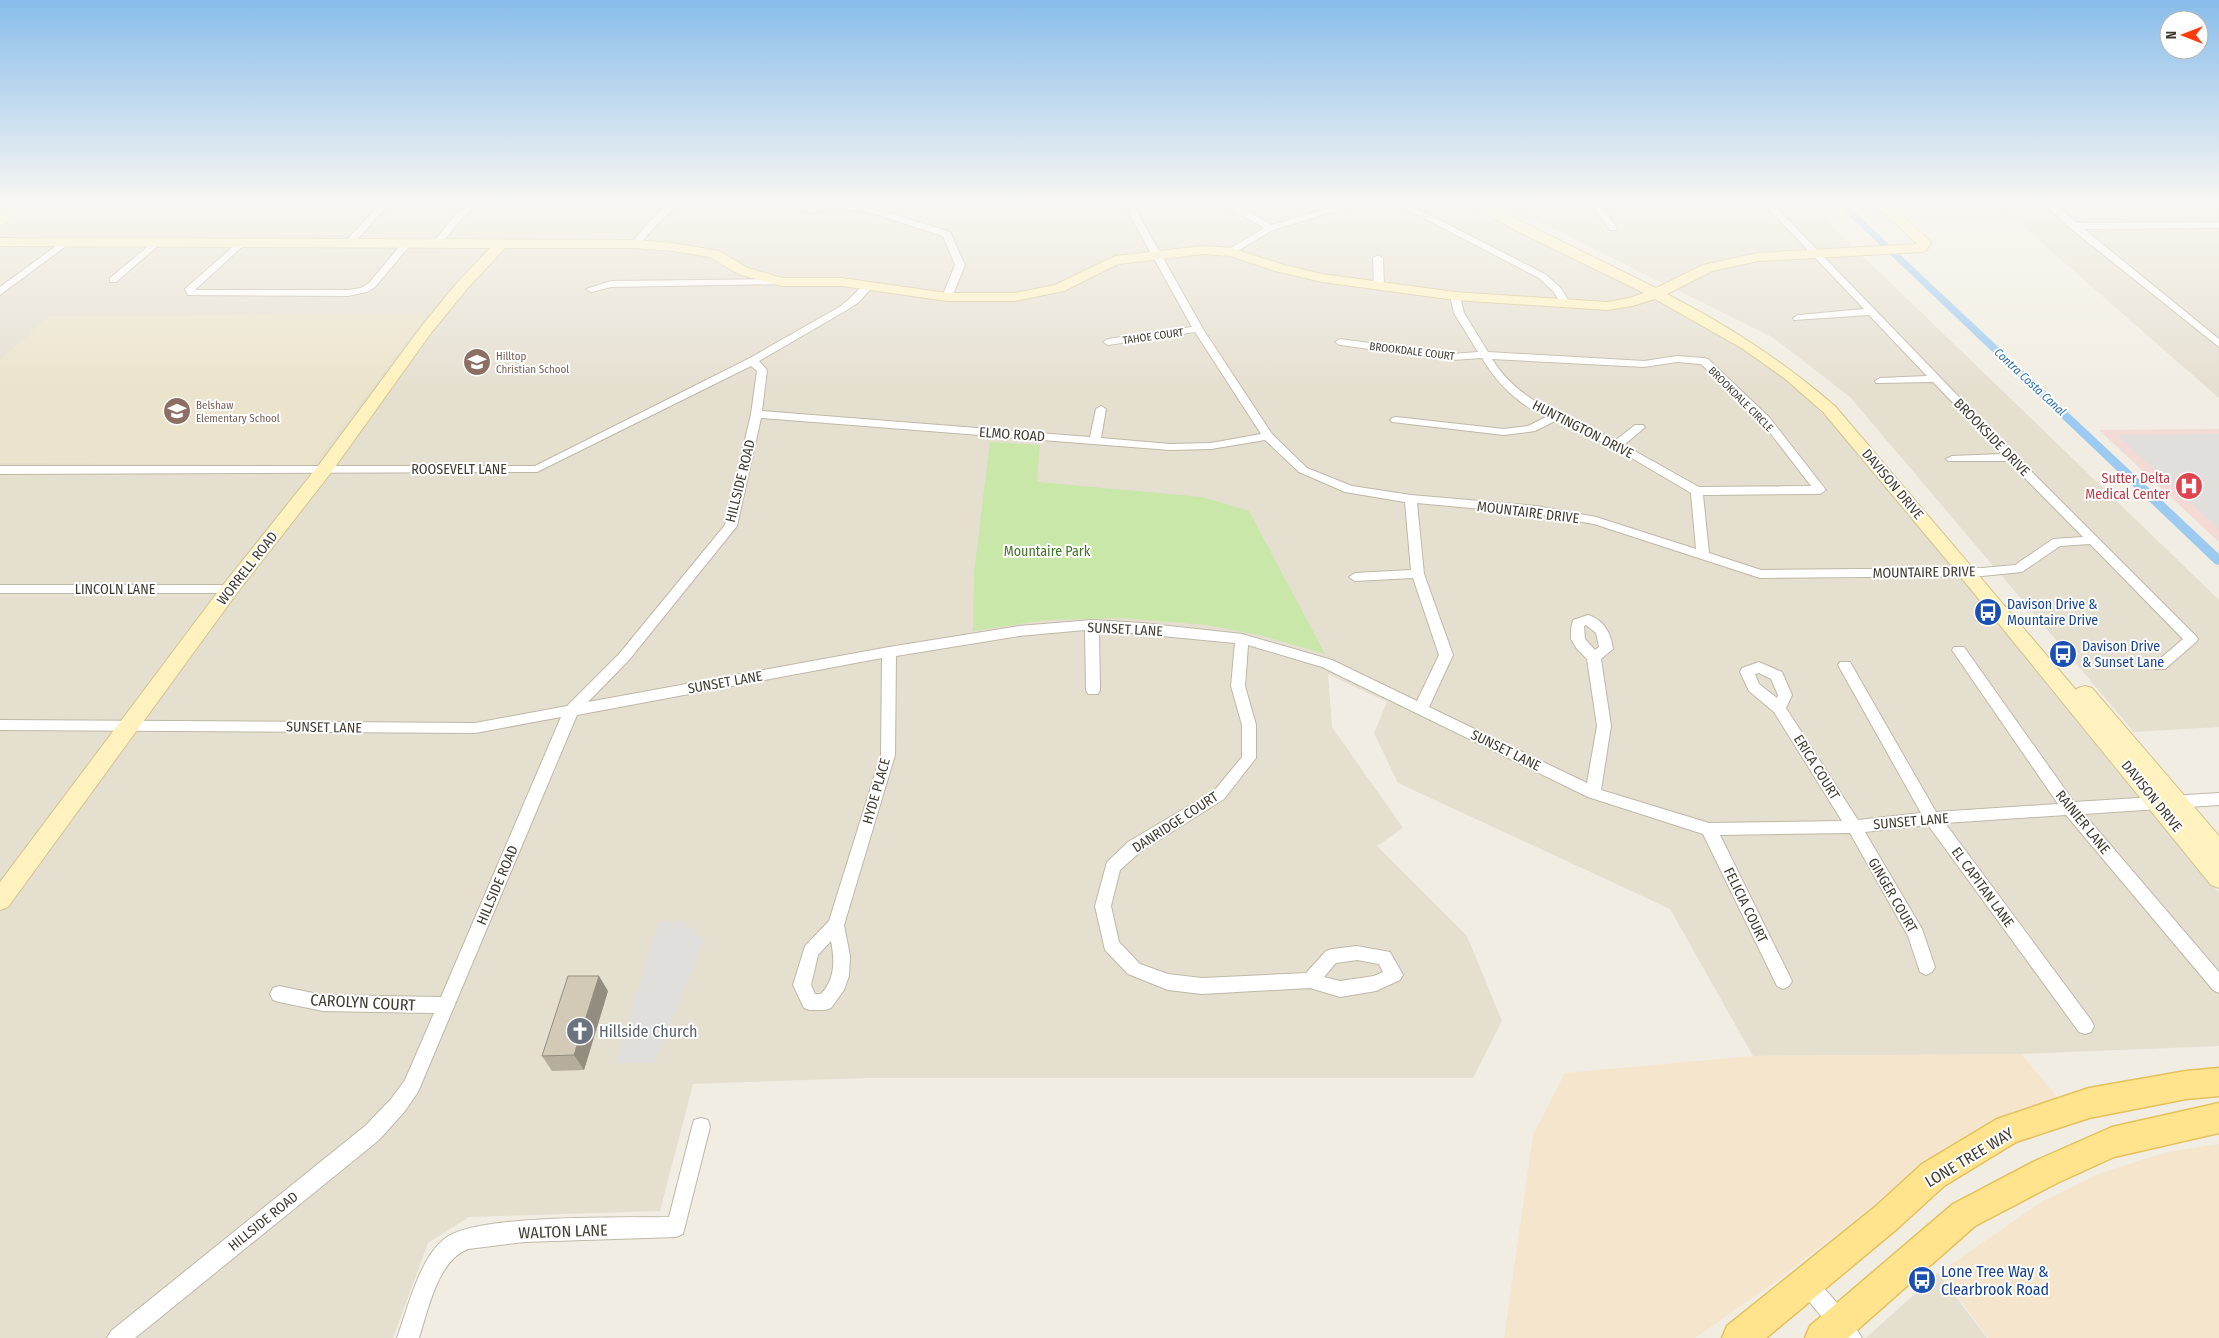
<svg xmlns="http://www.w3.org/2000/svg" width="2219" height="1338" viewBox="0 0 2219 1338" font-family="'Fira Sans Condensed',sans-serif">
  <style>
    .residential { fill: #e5dfd0 }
    .commercial { fill: #f4e5cc }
    .education { fill: #ebe3cb }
    .medical { fill: #f3dad4 }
    .green { fill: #c9e7a9 }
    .parking { fill: #e1dfdb }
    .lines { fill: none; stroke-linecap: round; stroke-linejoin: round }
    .canal { fill: #9ccaf0; fill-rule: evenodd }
    .street-casing { stroke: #bfb8a8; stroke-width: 2 }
    .secondary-casing { stroke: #d2c391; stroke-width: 2 }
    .primary-casing { stroke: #e4c15d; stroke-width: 3 }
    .street { fill: #fff; fill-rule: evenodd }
    .secondary { fill: #fff2be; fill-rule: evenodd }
    .primary { fill: #ffe38d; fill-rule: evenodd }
    .wall { fill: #b5ad9d }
    .shaded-wall { fill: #938d80 }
    .building { fill: #d2c9b7; stroke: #938d80 }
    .labels { text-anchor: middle; stroke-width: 4; stroke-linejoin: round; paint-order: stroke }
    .far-street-label { font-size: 11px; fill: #423d32; stroke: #fff }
    .far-education-label { font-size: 11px; fill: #785e54; stroke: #fff; text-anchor: start }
    .far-water-label { font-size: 12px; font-style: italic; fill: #2c72ae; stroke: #fff }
    .street-label { font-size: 14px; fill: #423d32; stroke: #fff }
    .health-label { font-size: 14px; fill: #be3a42; stroke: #fff; text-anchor: end }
    .park-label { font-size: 14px; fill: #407426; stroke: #fff }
    .transit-label { font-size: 14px; fill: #164399; stroke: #fff; text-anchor: start }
    .near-street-label { font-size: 16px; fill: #423d32; stroke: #fff }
    .near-worship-label { font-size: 16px; fill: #5b616d; stroke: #fff; text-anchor: start }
    .near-transit-label { font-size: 16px; fill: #164399; stroke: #fff; text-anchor: start }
  </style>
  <rect width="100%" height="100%" fill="#f1ede2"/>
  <path class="residential" d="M13,203H1466L1718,329L1776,368L1842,433L2219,893V1046L2020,1054L1753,1056L1670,909L1398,783L1374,733L1387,702L1328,674L1332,727L1403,828L1377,846L1467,936L1502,1021L1473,1078H867L693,1084L660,1211L469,1217L428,1243L393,1338H0V213Z
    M1501,203H1808L2219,600V727L2134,732L1850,397L1772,337Z
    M1996,203H2219V398Z
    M1938,1273L1987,1338H1866Z"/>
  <path class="commercial" d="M2021,1054L2058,1098L1918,1170L1779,1279L1695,1338H1504L1533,1135L1565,1073L1753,1056Z
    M2219,1144V1338H1988L1940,1272L2043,1201L2098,1174L2167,1152Z"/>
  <path class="education" d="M427,314L314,465L0,463V360L50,316Z"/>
  <path class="medical" d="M2219,429V542L2099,430Z"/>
  <path class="green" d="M990,442L1040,445L1037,482L1202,497L1249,511L1325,654L1263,636L1207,625L1123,618L1045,620L973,631L974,573Z"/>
  <path class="parking" d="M2219,434V529L2117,435Z
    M683,921L704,941L654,1063H616L658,922Z"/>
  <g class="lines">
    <path class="canal" d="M1836,203H1845L2219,554V565L2215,564Z"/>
    <g class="street-casing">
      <path id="street" d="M381,203H390L352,245H346V241Z
        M466,203H475L440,245H434V241Z
        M670,203H680L658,223L638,246H632V242L652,219Z
        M795,203H806L802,207L815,208L824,205L821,203C866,203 907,219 950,232L965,265L952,297L947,300L942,297L955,265L943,236L871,213L834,207L811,213L794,209Z
        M1123,203H1132L1203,329L1272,434L1307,468L1352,486L1411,495L1536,506L1596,517L1696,549L1691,493L1613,447L1555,421L1535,431L1504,435L1392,422L1390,420L1392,418L1396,417L1504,429L1528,426L1546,417C1518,404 1498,385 1482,358L1452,360L1340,345L1335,342L1340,339L1452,354L1478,352L1454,313L1450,296L1455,293L1460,296L1464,313L1488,352L1644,361L1677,356L1704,358L1708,359L1769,417L1826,490L1820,494L1703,495L1709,553L1761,570L1982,568L2015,565L2053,539L2083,537L2008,461H1948L1946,459L1952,456L2002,454L1933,382L1876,383L1875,381L1880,378L1927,376L1869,315L1794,320L1793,318L1798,315L1864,309L1763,203H1772L2015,455L2196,636L2198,639L2196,642L2165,669H2155L2153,666L2155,663L2183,639L2090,544L2060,546L2022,572L1982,576L1760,578L1594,524L1536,514L1417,503L1424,574L1453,655L1429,707L1587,783L1597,726L1587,659L1577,649L1571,639V629L1573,620L1588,615C1604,620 1611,633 1613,649L1601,659L1611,726L1601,790L1709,823L1842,821L1774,712L1749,691L1740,672L1742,668L1759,662L1782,672L1792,695L1786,708L1858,820L1921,813L1838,665L1840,662H1850L1936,812L2058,804L1952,650L1954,647H1964L2074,802L2219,793V805L2084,814L2219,972V993L2213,990L2066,815L1945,823L2091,1020L2094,1026L2091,1032L2085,1034L2079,1032L1928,825L1865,832L1922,929L1935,967L1932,972L1926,975L1920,972L1908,936L1850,833L1720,835L1792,981L1789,986L1783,989L1777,986L1703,834L1588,797L1322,667L1248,645L1245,686L1256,725V758L1224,799L1140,852L1120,870L1111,906L1119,942L1140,964L1168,974L1202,978L1306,973L1326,951L1332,949L1357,946L1390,952L1403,975L1400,980L1376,991L1340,997L1310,988L1202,994L1168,990L1128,974L1105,950L1095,906L1107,862L1128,842L1214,791L1242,757V725L1231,686L1235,643L1099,630L1100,690L1098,694H1088L1086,690L1085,630L1019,636L896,656L895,755L844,925L850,956L849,976L844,990L831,1008L825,1010H810L804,1008L793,985L805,946L829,921L881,755L882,658L577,715L418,1092L405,1111L379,1140L135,1338H107L111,1331L365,1126L391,1099L405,1080L434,1013L323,1011L279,1002L273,1000L270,994L273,988L279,986L323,995L441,997L561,717L475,733L0,730V720L475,723L567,706L619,654L725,525L751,414L757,371L751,366L537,472L0,474V466H535L748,359L841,306C849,300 862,285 869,282L874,285L859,302L847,310L759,361L767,370L762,411L1090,437L1096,409L1101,406L1106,409L1101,438L1170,444L1211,443L1261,434L1195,332L1108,345L1103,342L1108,339L1192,327ZM1492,359L1644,367L1677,362L1701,364L1761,421L1811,486L1699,487L1624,445L1643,429L1645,427L1643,425H1635L1616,440C1570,419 1520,404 1492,359ZM761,418L1170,450L1211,449L1265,440L1299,472L1345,492L1405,502L1411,570L1355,573L1349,577L1355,581L1413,578L1439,655L1417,701L1332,660L1242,634L1142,623L1092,620L1019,626L889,647L588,702L629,660L737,526ZM1586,625L1596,633L1599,647L1595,650L1585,639L1584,626ZM1759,673L1771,679L1778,695L1777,698L1759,684L1755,674ZM831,941C835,961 835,979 821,994H815L811,985L818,955ZM1357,960L1379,964L1383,972L1374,976L1340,981L1324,977L1336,963Z
        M1226,203H1235L1271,225L1347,203H1362L1273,230L1231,255L1228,254V250L1264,228L1227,206Z
        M1395,203H1406L1545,274L1560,287L1570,303L1565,306L1562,305L1553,291L1539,278Z
        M1498,203H1527L1485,212L1481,209Z
        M1591,203H1600L1617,228L1616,230H1610Z
        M2043,203H2053L2077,223L2219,222V228L2084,229L2219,339V347L2070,228Z
        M67,238L72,241L70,243L0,295V287Z
        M157,239L160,240V244L116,282H110V278Z
        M242,239L245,240V244L195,290H348L361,288L369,283L404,241L412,243L375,287L367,292L348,296L188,295L185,289L187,287Z
        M1378,255L1383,258L1384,286L1379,289L1374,286L1373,258Z
        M781,279L786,282L784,284L611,287L591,292L586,289L611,281Z
        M0,585H230L236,589L230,593H0Z
        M701,1118L708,1120L710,1127L683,1234L676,1237L524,1242L468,1249C438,1260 428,1310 419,1338H397C408,1308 420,1255 447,1237C481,1214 623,1218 669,1217L692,1127L694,1120Z
        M1806,1272L1813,1275L1848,1316L1862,1338H1839L1799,1289L1796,1282L1799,1275Z"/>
    </g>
    <g class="secondary-casing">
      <path id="secondary" d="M15,203H30L5,224L0,225V215Z
        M1468,203H1484L1656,288L1703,265L1758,253L1917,244L1874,203H1888L1929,240L1931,243L1926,251L1921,252L1758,261L1712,271L1667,294C1730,327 1780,359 1835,406L2076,690L2078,688L2085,686L2092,688L2219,836V888L2211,885L1960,576L1823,412L1784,378L1743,349L1655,299L1632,306L1607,310L1455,300L1322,282L1275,271L1230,256L1204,254L1118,264L1064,291L1015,301H947L842,286H781L738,274L710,257L673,251L635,248H505L466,290L431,333L330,474L237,593L8,907L0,910V882L223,585L318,466L421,327L456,284L490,248L0,246V238L635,240L673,243L719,251L748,268L782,278H842L947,293H1015L1055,285L1115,256L1204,246L1231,248L1284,265L1322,274L1455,292L1607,302L1629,298L1644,293L1515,230Z"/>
    </g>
    <g class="primary-casing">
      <path id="primary" d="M2219,1068V1096L2186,1099L2089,1118L2016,1142L1944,1186L1898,1228L1766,1338H1722L1727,1326L1876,1206L1922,1164L1997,1119L2089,1088L2186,1071Z
        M2219,1103V1133L2114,1157L2057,1183L1975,1226L1848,1338H1805L1810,1326L1953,1204L2035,1161L2112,1127Z"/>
    </g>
    <use href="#street" class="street"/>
    <use href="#secondary" class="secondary"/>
    <use href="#primary" class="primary"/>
  </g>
  <path class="wall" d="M608,991L584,1070L552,1071L542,1056Z"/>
  <path class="shaded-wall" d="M599,976L608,991L584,1070L574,1055Z"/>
  <path class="building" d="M568,976H599L574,1055L542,1056Z"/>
  <linearGradient id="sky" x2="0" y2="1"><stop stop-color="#89bdeb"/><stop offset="0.52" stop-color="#f9f7f2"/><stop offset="1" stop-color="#f9f7f2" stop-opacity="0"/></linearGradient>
  <rect width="2219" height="391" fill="url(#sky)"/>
  <defs>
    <g id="school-disc" transform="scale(1.4375)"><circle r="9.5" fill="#8d6e63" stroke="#fff"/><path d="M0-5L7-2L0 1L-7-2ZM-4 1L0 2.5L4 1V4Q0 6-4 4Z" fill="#fff"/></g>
    <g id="hospital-disc" transform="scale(1.4375)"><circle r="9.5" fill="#e0444e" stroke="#fff"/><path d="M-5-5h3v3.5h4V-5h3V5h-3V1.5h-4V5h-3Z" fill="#fff"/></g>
    <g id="bus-disc" transform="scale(1.4375)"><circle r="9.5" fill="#1a4fb4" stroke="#fff"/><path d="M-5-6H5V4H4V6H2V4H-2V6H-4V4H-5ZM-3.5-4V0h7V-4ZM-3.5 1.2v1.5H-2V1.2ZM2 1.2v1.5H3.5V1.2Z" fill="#fff"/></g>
    <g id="church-disc" transform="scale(1.4375)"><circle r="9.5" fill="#6b7280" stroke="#fff"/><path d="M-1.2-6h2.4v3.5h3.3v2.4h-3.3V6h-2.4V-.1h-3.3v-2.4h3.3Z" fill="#fff"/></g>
  </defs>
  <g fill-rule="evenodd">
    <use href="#school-disc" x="477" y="362"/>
    <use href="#school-disc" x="177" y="411"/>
    <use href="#hospital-disc" x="2189" y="486"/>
    <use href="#bus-disc" x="1988" y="612"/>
    <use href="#bus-disc" x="2063" y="654"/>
    <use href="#church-disc" x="580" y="1031"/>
    <use href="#bus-disc" x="1922" y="1280"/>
  </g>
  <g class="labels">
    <g class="far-street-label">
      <text transform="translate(1153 336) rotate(-8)" y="4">TAHOE COURT</text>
      <text transform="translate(1412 351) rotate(7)" y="4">BROOKDALE COURT</text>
      <text transform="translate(1741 399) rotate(45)" y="4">BROOKDALE CIRCLE</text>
    </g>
    <g class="far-education-label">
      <text x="496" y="360">Hilltop<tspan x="496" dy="13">Christian School</tspan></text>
      <text x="196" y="409">Belshaw<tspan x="196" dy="13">Elementary School</tspan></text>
    </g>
    <g class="far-water-label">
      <text transform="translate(2030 382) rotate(43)" y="4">Contra Costa Canal</text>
    </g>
    <g class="street-label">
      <text transform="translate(1583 429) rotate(27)" y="5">HUNTINGTON DRIVE</text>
      <text transform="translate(1012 434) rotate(4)" y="5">ELMO ROAD</text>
      <text transform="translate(1992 437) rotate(46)" y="5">BROOKSIDE DRIVE</text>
      <text x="459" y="474">ROOSEVELT LANE</text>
      <text transform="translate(740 481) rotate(-76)" y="5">HILLSIDE ROAD</text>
      <text transform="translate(1893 484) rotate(50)" y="5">DAVISON DRIVE</text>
      <text transform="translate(1528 512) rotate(7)" y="5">MOUNTAIRE DRIVE</text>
      <text transform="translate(247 568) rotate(-52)" y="5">WORRELL ROAD</text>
      <text transform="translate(1924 572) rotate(-1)" y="5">MOUNTAIRE DRIVE</text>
      <text x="115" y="594">LINCOLN LANE</text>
      <text transform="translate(1125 629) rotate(3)" y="5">SUNSET LANE</text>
      <text transform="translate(725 682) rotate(-10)" y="5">SUNSET LANE</text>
      <text transform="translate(324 727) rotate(1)" y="5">SUNSET LANE</text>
      <text transform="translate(1506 750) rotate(26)" y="5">SUNSET LANE</text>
      <text transform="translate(1817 767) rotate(58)" y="5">ERICA COURT</text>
      <text transform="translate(876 791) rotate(-74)" y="5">HYDE PLACE</text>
      <text transform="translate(2152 796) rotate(51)" y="5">DAVISON DRIVE</text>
      <text transform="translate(1911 821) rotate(-5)" y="5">SUNSET LANE</text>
      <text transform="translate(1175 822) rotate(-33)" y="5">DANRIDGE COURT</text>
      <text transform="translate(2083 822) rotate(51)" y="5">RAINIER LANE</text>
      <text transform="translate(497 885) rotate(-67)" y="5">HILLSIDE ROAD</text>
      <text transform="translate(1983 887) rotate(54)" y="5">EL CAPITAN LANE</text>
      <text transform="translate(1893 895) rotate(60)" y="5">GINGER COURT</text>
      <text transform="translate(1746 905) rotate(64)" y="5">FELICIA COURT</text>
      <text transform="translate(263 1221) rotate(-39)" y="5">HILLSIDE ROAD</text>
    </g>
    <g class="health-label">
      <text x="2170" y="483">Sutter Delta<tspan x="2170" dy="16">Medical Center</tspan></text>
    </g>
    <g class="park-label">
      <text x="1047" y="556">Mountaire Park</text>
    </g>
    <g class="transit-label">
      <text x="2007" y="609">Davison Drive &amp;<tspan x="2007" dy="16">Mountaire Drive</tspan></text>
      <text x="2082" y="651">Davison Drive<tspan x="2082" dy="16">&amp; Sunset Lane</tspan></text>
    </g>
    <g class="near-street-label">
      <text transform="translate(363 1002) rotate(3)" y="6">CAROLYN COURT</text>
      <text transform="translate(1969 1157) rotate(-31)" y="6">LONE TREE WAY</text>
      <text transform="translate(563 1231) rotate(-2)" y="6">WALTON LANE</text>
    </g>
    <g class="near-worship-label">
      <text x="599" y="1037">Hillside Church</text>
    </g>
    <g class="near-transit-label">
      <text x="1941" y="1277">Lone Tree Way &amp;<tspan x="1941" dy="18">Clearbrook Road</tspan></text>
    </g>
  </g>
  <g transform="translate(2184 35) rotate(270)"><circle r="24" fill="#ffffff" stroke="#b3b1ad"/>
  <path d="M0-4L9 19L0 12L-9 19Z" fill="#fc3b0e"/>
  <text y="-8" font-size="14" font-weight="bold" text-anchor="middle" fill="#423d32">N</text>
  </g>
</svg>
